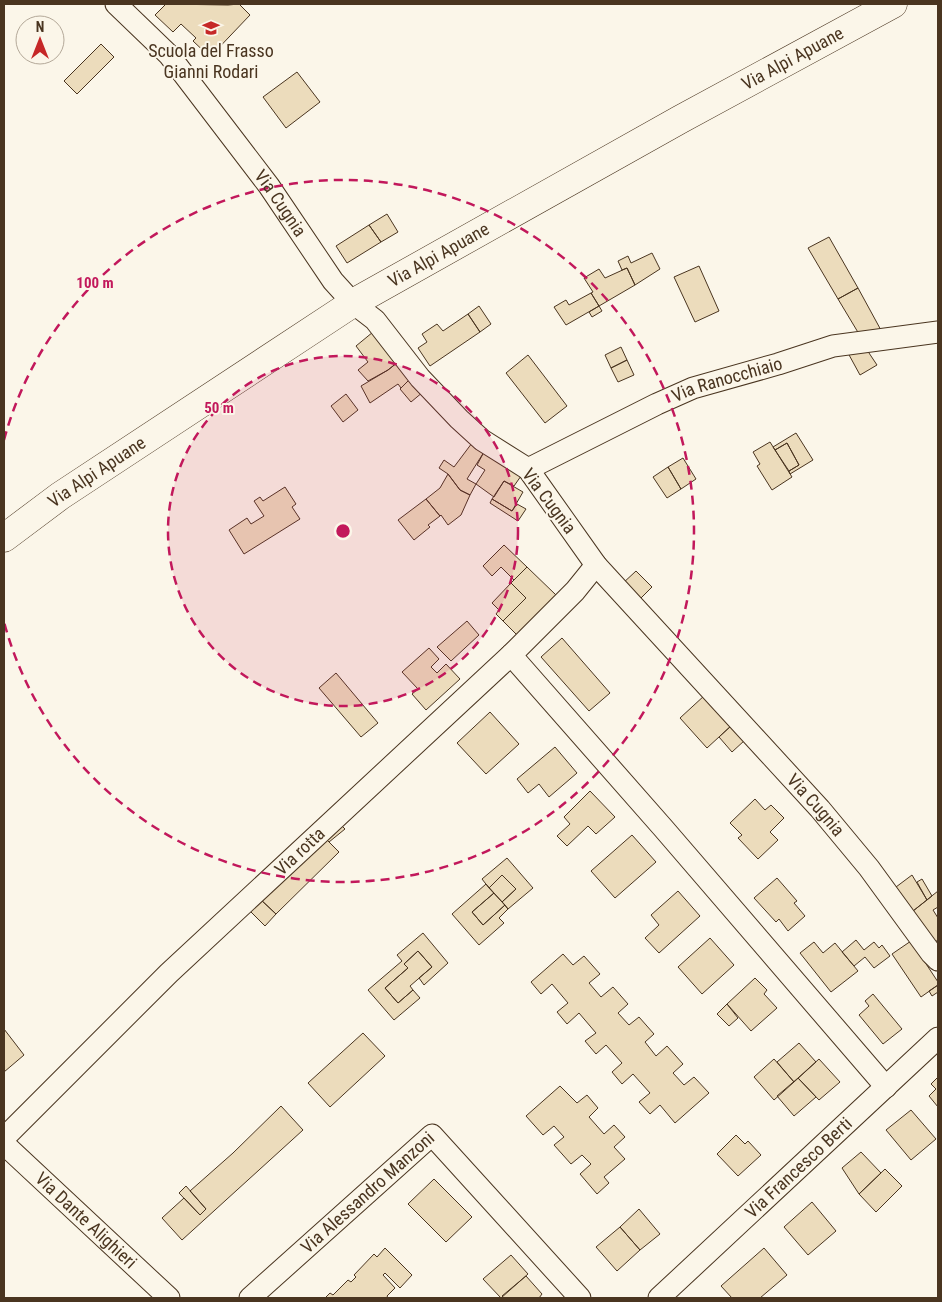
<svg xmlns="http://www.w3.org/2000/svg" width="942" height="1302" viewBox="0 0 942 1302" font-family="'Roboto Condensed',sans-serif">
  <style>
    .building { fill: #ecdcbc; stroke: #4a3520 }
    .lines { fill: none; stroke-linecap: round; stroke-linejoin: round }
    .street-casing { stroke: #4a3520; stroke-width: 23 }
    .secondary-casing { stroke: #4a3520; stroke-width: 29 }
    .street { stroke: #fbf6e9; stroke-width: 21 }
    .secondary { stroke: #fbf6e9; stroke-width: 28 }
    .ring { fill: none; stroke: #c2185b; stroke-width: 2.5; stroke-dasharray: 9 6 }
    .labels { text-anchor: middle; stroke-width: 4; stroke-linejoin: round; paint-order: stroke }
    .poi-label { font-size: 18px; fill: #4a3520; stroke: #fbf6e9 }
    .street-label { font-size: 18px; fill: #4a3520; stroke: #fbf6e9 }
    .centre { fill: #c2185b; stroke: #fbf6e9; stroke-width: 2.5 }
    .ring-label { font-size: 15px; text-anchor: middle; font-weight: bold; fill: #c2185b; stroke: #fbf6e9; stroke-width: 4; stroke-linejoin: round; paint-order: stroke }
  </style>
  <rect width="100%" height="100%" fill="#fbf6e9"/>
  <path class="building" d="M166,4L228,5L239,4L250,15L210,57L193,41L196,38L181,24L173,32L155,15Z
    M101,44L114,57L77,94L64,81Z
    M297,72L320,102L286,128L263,97Z
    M387,214L398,232L381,242L369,225Z
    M369,225L381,242L347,263L336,246Z
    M829,237L858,288L838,299L808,248Z
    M652,253L660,269L635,285L627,268L622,270L618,261L628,256L631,263Z
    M699,266L719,311L695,322L674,277Z
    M627,268L635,285L599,306L591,293L593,292L584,278L599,269L605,278Z
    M858,288L882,332L859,334L838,299Z
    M591,293L599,306L566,325L554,307L566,300L569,305Z
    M479,306L491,324L480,332L468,314Z
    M599,306L602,311L592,317L589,312Z
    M468,314L480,332L430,366L418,348L427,342L422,334L437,324L443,331Z
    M373,332L398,362L388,370L368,381L358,370L368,362L356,346Z
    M621,347L627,360L611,368L605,355Z
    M865,347L877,365L860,375L848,353Z
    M528,355L567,406L545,423L506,373Z
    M627,360L634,375L618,382L611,368Z
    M398,362L411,378L401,388L398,384L370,403L361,386L388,370Z
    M411,378L423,392L411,402L400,389Z
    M346,394L358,410L343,422L331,406Z
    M796,433L813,460L790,474L789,471L799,465L787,443L775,450L773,447Z
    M770,442L792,477L772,490L757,466L760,464L753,452Z
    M472,443L484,452L467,479L476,484L470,495L460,490L448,474L439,468L444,460L454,467Z
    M787,443L799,465L789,471L775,450Z
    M484,452L521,476L514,486L504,481L494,497L476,484L485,470L477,465Z
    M683,458L696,479L681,489L668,467Z
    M668,467L681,489L667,498L653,477Z
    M448,474L460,490L470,495L461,515L448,525L441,515L440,516L426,499L440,488Z
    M504,481L523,492L512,511L492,499Z
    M285,487L296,504L292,507L300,519L244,554L229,530L247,518L251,524L264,516L254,501L260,497L263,501Z
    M426,499L440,516L428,525L430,527L414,540L398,520Z
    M492,499L512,511L517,504L526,509L518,521L490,503Z
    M504,545L527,567L514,580L501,567L492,576L483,566Z
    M527,567L556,595L517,635L503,621L526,598L511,583Z
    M636,571L652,587L638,601L622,584Z
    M511,583L526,598L503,621L496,614L499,610L492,603Z
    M467,621L479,635L451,661L437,647Z
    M562,638L610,693L589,711L541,657Z
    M429,648L439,659L431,667L437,673L446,664L460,679L426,710L412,694L418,689L402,672Z
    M336,673L378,723L361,737L319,688Z
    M705,695L732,725L707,748L680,718Z
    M490,712L519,744L486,774L457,743Z
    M732,725L745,740L732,752L719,737Z
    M555,747L577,773L549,797L539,784L528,793L517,779Z
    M590,791L615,817L596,834L588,826L567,846L557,836L570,824L564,817Z
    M755,799L765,810L771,805L784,818L770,832L778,840L758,859L738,838L742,835L730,823Z
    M338,822L345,829L329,842L322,835Z
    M322,835L339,852L276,914L259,898Z
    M632,835L656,862L615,898L591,871Z
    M507,858L533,888L508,909L502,902L516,889L502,875L489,888L482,879Z
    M502,875L516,889L502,902L489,888Z
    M912,875L927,900L913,911L896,887Z
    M777,878L797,901L794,903L805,916L788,931L779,919L776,922L754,898Z
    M922,879L932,896L927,900L917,882Z
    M486,884L494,893L472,912L483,925L505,905L508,909L499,918L504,923L479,945L452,914Z
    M678,891L700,916L659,953L645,938L659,925L651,915Z
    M938,891V907L933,910L938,918V940L935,942L913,911Z
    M494,893L505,905L483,925L472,912Z
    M259,898L276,914L265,926L248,909Z
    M423,933L448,963L424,985L419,978L432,967L418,951L404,964L408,968L385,988L398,1003L413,990L420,998L394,1020L368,990L402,961L397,955Z
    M710,938L734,965L702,994L678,967Z
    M856,940L864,950L874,942L879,948L882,945L890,956L874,968L865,957L854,966L842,952Z
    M911,941L938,982V985L921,997L892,954Z
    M814,942L823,953L835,943L858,971L831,992L800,953Z
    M418,951L432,967L410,986L413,990L398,1003L385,988L408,968L404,964Z
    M563,954L573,965L584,956L600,974L589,983L601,997L613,987L628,1004L618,1013L629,1025L639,1017L654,1034L645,1042L656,1056L667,1046L683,1064L673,1073L684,1085L694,1077L709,1093L675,1123L660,1105L650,1114L639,1102L650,1093L633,1074L622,1084L612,1072L622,1063L606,1045L596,1054L585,1041L596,1033L579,1013L567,1024L557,1012L568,1003L552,984L541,994L531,982Z
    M755,978L767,990L764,994L777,1008L751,1031L727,1004Z
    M938,985V992L932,996L929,991Z
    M873,994L902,1029L883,1044L859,1015L869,1006L865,1001Z
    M727,1004L738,1018L729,1026L717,1014Z
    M4,1029L24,1055L4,1072Z
    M363,1033L385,1056L330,1107L308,1083Z
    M799,1043L816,1062L794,1082L777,1062Z
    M774,1059L794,1082L774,1100L754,1077Z
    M819,1059L840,1082L819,1100L798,1078Z
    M938,1077V1107L929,1096L936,1089L931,1084Z
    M798,1078L816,1097L794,1116L777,1096Z
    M560,1086L577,1103L587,1095L598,1108L589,1117L604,1134L614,1125L625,1137L614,1147L625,1159L604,1177L609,1183L597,1194L580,1174L591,1164L582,1155L571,1164L554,1145L564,1137L554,1126L543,1135L526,1116Z
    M281,1106L303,1130L182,1240L162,1218L184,1198L200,1215L206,1209L190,1191L233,1153Z
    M911,1110L936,1139L911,1160L886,1130Z
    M736,1135L745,1144L748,1141L761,1155L738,1176L717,1154Z
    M861,1152L881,1173L859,1194L842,1168Z
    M885,1169L902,1186L876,1212L859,1194Z
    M434,1179L472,1217L446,1242L408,1204Z
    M186,1186L206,1209L200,1215L179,1193Z
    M812,1202L836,1231L808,1255L784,1227Z
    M639,1209L660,1234L640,1250L620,1227Z
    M620,1227L640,1250L617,1271L596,1247Z
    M385,1248L412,1275L400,1288L385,1273L383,1275L395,1288L387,1296L388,1298H325L330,1293L333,1295L348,1280L351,1282L356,1277L354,1275L374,1254L377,1257Z
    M764,1248L787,1275L760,1298H732L721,1286Z
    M511,1255L528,1274L501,1298L483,1279Z
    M526,1276L542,1294L539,1298H504L502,1296Z"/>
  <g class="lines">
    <g class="street-casing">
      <g id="street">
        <path id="s1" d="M116,4L169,55L269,186L333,281L353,303L375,320L420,378L459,419L482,440L528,469L596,565L820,809L869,868L931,953L938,960"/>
        <path id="s2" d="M528,469L657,404L693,388L778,364L833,346L938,332"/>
        <path d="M511,655L664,829L886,1087"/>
        <path id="s3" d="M4,1138L169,973L511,655L575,591L596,565"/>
        <path id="s4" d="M4,1144L169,1298"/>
        <path id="s5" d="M250,1298L432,1135L580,1298"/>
        <path id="s6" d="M659,1298L938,1038"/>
      </g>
    </g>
    <g class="secondary-casing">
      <g id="secondary">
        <path id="s7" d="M4,538L60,496L353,303L681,119L893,4"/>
      </g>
    </g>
    <use href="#street" class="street"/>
    <use href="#secondary" class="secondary"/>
  </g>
  <circle cx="343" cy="531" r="175" fill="#c2185b" fill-opacity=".12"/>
  <g class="ring">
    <circle cx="343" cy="531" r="175"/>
    <path d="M4 440A351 351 0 1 1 4 622"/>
  </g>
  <defs>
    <g id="school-bare" transform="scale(1.35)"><path d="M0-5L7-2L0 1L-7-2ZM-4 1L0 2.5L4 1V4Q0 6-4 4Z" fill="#c62828" stroke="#fbf6e9" stroke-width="2.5" paint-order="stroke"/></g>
  </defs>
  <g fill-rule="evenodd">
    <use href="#school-bare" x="211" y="28"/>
  </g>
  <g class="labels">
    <g class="poi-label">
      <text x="211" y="57">Scuola del Frasso<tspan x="211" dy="21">Gianni Rodari</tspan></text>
    </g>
    <g class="street-label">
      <text dy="6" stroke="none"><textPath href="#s7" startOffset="924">Via Alpi Apuane</textPath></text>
      <text dy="6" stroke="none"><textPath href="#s1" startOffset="259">Via Cugnia</textPath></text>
      <text dy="6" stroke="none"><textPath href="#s7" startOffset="519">Via Alpi Apuane</textPath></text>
      <text dy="6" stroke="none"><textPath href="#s2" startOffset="219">Via Ranocchiaio</textPath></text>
      <text dy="6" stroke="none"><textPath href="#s7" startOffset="114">Via Alpi Apuane</textPath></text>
      <text transform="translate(549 501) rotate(53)" y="6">Via Cugnia</text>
      <text dy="6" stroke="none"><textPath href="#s1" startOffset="1069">Via Cugnia</textPath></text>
      <text dy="6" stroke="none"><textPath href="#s3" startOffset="412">Via rotta</textPath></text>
      <text dy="6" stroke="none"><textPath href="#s6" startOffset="191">Via Francesco Berti</textPath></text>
      <text dy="6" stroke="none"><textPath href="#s5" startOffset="158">Via Alessandro Manzoni</textPath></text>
      <text dy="6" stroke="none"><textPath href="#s4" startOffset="112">Via Dante Alighieri</textPath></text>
    </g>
  </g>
  <circle cx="343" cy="531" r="8" class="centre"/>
  <g class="ring-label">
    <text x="95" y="288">100 m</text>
    <text x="219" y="413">50 m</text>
  </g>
  <rect width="942" height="1302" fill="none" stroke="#4a3520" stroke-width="10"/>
  <g transform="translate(40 40)"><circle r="24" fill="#fbf6e9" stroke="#b4a999"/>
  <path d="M0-4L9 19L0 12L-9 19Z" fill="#c62828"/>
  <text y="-8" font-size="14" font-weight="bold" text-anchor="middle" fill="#4a3520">N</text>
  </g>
</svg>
